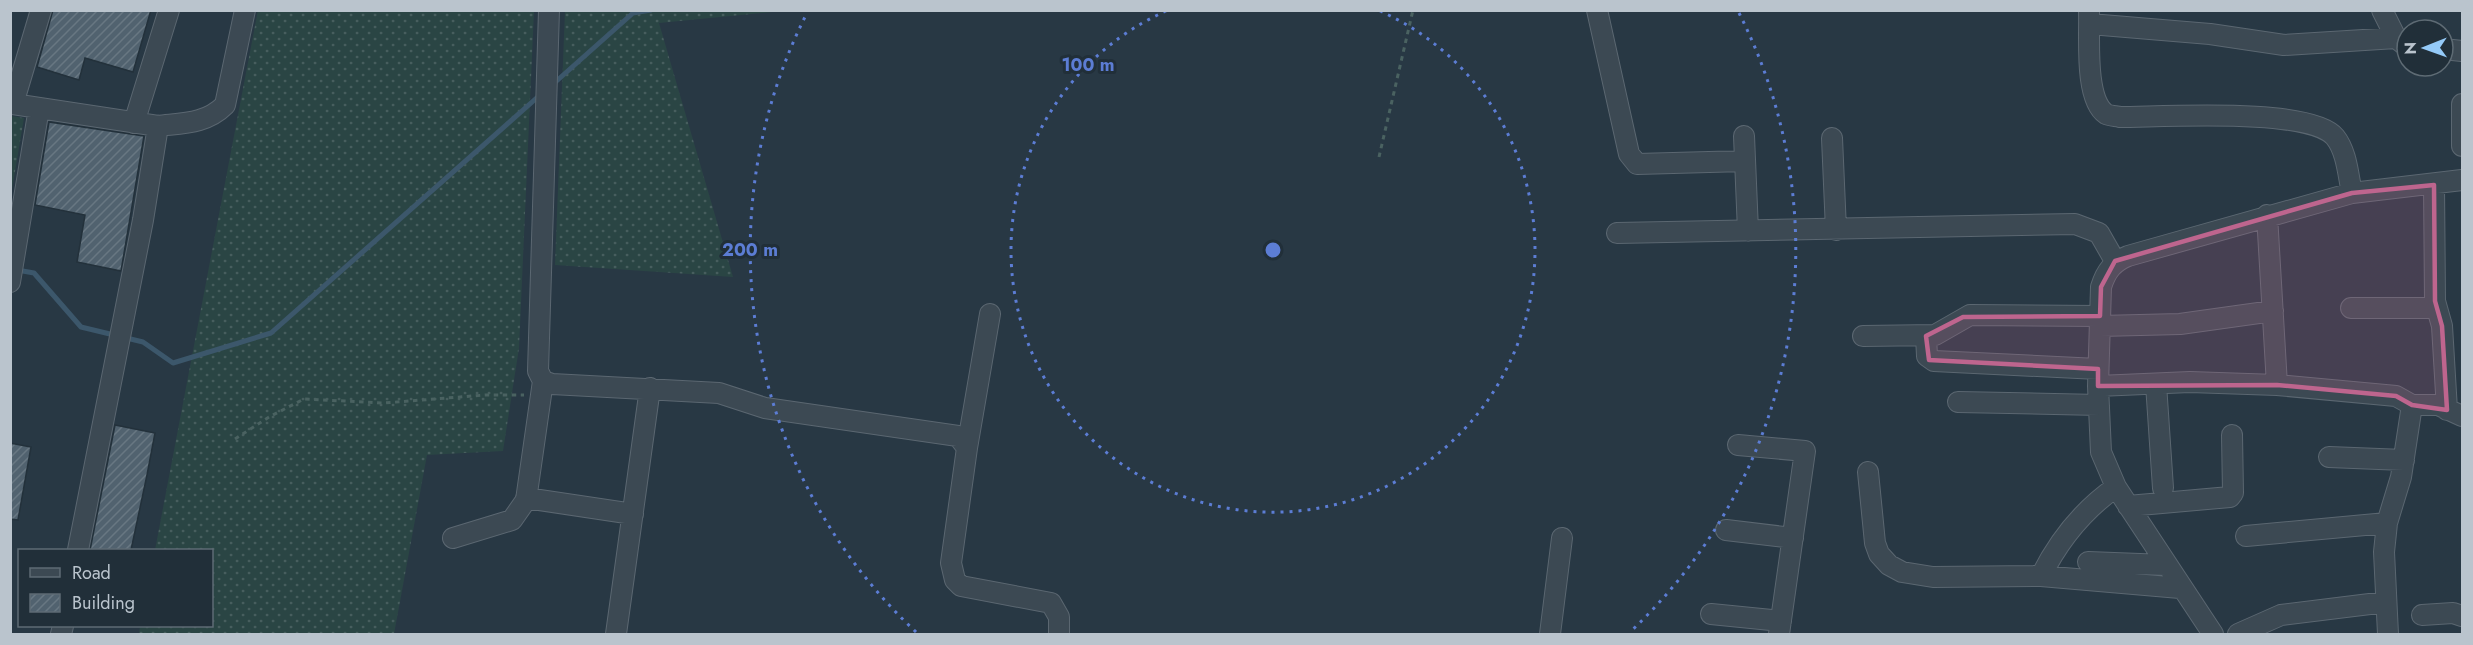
<svg xmlns="http://www.w3.org/2000/svg" width="2473" height="645" viewBox="0 0 2473 645" font-family="Jost,sans-serif">
  <style>
    .grass { fill: url(#grass-dots) }
    .lines { fill: none; stroke-linecap: round; stroke-linejoin: round }
    .stream { stroke: #3c576b; stroke-width: 5 }
    .building { fill: url(#building-hatch); stroke: #23313b; stroke-width: 1.5 }
    .minor-casing { stroke: #5b6771; stroke-width: 22 }
    .path { stroke: #4a6261; stroke-width: 3; stroke-dasharray: 4.5 4.5; stroke-linecap: butt }
    .minor { stroke: #3c4953; stroke-width: 20 }
    .marked { fill: #be658e; fill-opacity: 0.2; stroke: #be658e; stroke-width: 4.5; stroke-linejoin: round }
    .ring { fill: none; stroke: #5c7dd4; stroke-width: 3; stroke-dasharray: 3 6 }
    .centre { fill: #5c7dd4; stroke: #212f39; stroke-width: 3 }
    .ring-label { font-size: 18px; text-anchor: middle; font-weight: bold; fill: #5c7dd4; stroke: #212f39; stroke-width: 6; stroke-linejoin: round; paint-order: stroke }
  </style>
  <defs>
    <pattern id="grass-dots" width="8" height="8" patternUnits="userSpaceOnUse" patternTransform="scale(1.5)"><rect width="8" height="8" fill="#2a4544"/><path d="M2 2h.1M6 6h.1" fill="none" stroke="#475e5e" stroke-width="1.8" stroke-linecap="round"/></pattern>
    <pattern id="building-hatch" width="6" height="6" patternUnits="userSpaceOnUse" patternTransform="scale(1.5)"><rect width="6" height="6" fill="#51626f"/><path d="M-1 1l2-2M0 6l6-6M5 7l2-2" fill="none" stroke="#687782"/></pattern>
  </defs>
  <rect width="100%" height="100%" fill="#283844"/>
  <path class="grass" d="M258,10L534,11L519,348L503,451L427,455L394,634H139L140,626H212V550H155Z
    M565,11H783L659,23L733,277L555,265Z
    M11,116L24,118L11,195L10,116Z"/>
  <g class="lines">
    <path class="stream" d="M552,85L633,13L651,10
      M17,270L34,273L81,327L143,342L173,363L271,333L540,95"/>
  </g>
  <path class="building" d="M53,10H151L133,72L85,58L79,80L37,67Z
    M49,122L144,136L121,271L77,262L85,215L35,205Z
    M115,425L155,433L147,475L131,550H90Z
    M10,443L31,447L18,520L10,519Z"/>
  <g class="lines">
    <g class="minor-casing">
      <path id="minor" d="M549,10L538,371L543,381L552,384L719,393L765,408L958,436L967,448L951,563L955,580L961,586L1051,603L1059,617V634
        M1597,10L1629,154L1637,164L1745,161
        M2089,10C2090,35 2084,99 2106,114C2110,116 2116,116 2120,117C2161,117 2311,107 2335,137C2347,152 2348,175 2352,193
        M2382,10L2396,38L2405,45
        M2090,24L2210,34L2284,45L2396,38
        M2443,49L2462,51
        M10,104H13L41,10
        M13,104L158,126L143,220L78,550
        M2462,104V146
        M134,123L169,10
        M158,126C183,123 206,124 225,105L245,10
        M1744,136L1748,231
        M1832,138L1836,230
        M2434,185L2435,301L2442,326L2447,410
        M2267,215L2277,385
        M1617,233L2075,224L2099,233L2115,261
        M10,282L39,108
        M2351,308H2436
        M2100,326L2180,324L2273,311
        M1863,336L1935,335L1970,315L2100,316
        M1926,336L1927,356L1934,361L2098,369
        M2156,384L2163,488
        M2098,386L2190,382L2277,385L2396,396L2412,405L2401,477L2387,523L2384,552L2388,634
        M1958,402L2099,405
        M2412,405H2438L2462,416
        M1738,445L1805,451L1779,634
        M967,448L990,314
        M2329,457L2404,460
        M1868,472L1875,543L1879,554L1889,565L1902,572L1933,577L2041,576L2180,588
        M526,498L633,514
        M2128,506L2230,497L2233,493L2232,435
        M1726,530L1793,538
        M2246,536L2387,523
        M453,538L512,520L526,500L543,381
        M2088,562L2166,565
        M2041,576C2059,540 2083,510 2116,487
        M1711,614L1781,621
        M2422,615L2453,613L2462,616
        M61,634L63,626
        M616,634L650,388
        M1550,634L1562,538
        M2213,634L2116,487L2101,452L2098,386L2101,287C2106,271 2113,262 2128,256L2352,193L2462,180
        M2238,634L2281,615L2386,602"/>
    </g>
    <path class="path" d="M1379,157L1413,10
      M235,439L269,417L304,399L384,403L485,395H524"/>
    <use href="#minor" class="minor"/>
  </g>
  <path class="marked" d="M2434,185L2435,301L2442,326L2447,410L2412,405L2396,396L2277,385L2098,386V369L1929,360L1926,336L1963,317L2100,316L2101,287L2115,261L2352,193Z"/>
  <g class="ring">
    <path d="M1380 11A262 262 0 1 1 1166 11"/>
    <path d="M916 632A523 523 0 0 1 807 13M1739 13A523 523 0 0 1 1630 632"/>
  </g>
  <circle cx="1273" cy="250" r="9" class="centre"/>
  <g class="ring-label">
    <text x="1088" y="71">100 m</text>
    <text x="750" y="256">200 m</text>
  </g>
  <rect width="2473" height="645" fill="none" stroke="#bac4cd" stroke-width="24"/>
  <rect x="18" y="549" width="195" height="78" fill="#212f39" stroke="#5e6b74" stroke-width="1.5"/>
  <rect x="30" y="568" width="30" height="9" fill="#3c4953" stroke="#5e6b74" stroke-width="1.5"/>
  <text x="72" y="579" font-size="18" fill="#bac4cd">Road</text>
  <rect x="30" y="594" width="30" height="18" fill="url(#building-hatch)" stroke="#5e6b74" stroke-width="1.5"/>
  <text x="72" y="609" font-size="18" fill="#bac4cd">Building</text>
  <g transform="translate(2425 48) rotate(269)"><circle r="28" fill="#212f39" stroke="#5e6b74" stroke-width="1.5"/>
  <path d="M0-4.5L10 22L0 15L-10 22Z" fill="#94caf8"/>
  <text y="-9" font-size="16" font-weight="bold" text-anchor="middle" fill="#bac4cd">N</text>
  </g>
</svg>
